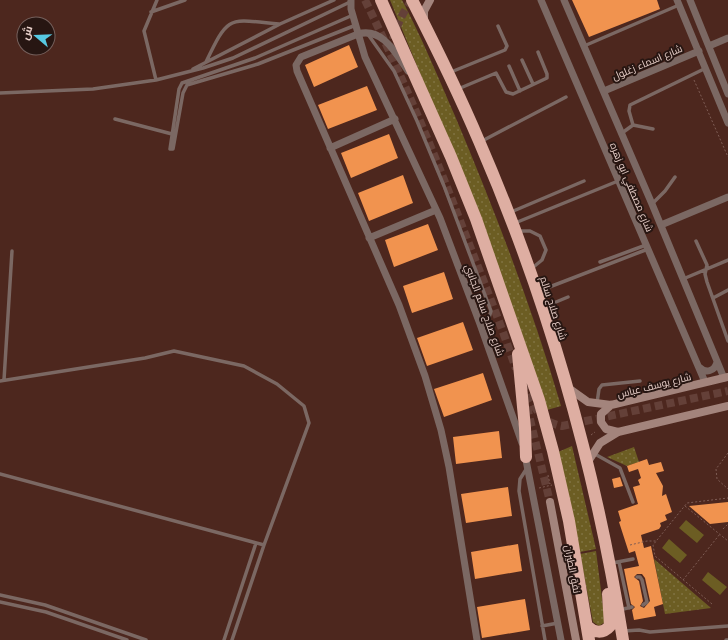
<svg xmlns="http://www.w3.org/2000/svg" width="728" height="640" viewBox="0 0 728 640" font-family="'PT Sans',Cairo,sans-serif">
  <style>
    .grass { fill: url(#grass-dots) }
    .pitch { fill: #6c5d23 }
    .building { fill: #f1934f; fill-rule: evenodd }
    .lines { fill: none; stroke-linecap: round; stroke-linejoin: round }
    .secondary-tunnel { stroke: #644038; stroke-width: 8; stroke-dasharray: 8 4; stroke-linecap: butt }
    .path { stroke: #7e5c54; stroke-width: 1; stroke-dasharray: 2 2; stroke-linecap: butt }
    .lane { stroke: #7b6863; stroke-width: 3.5 }
    .street { stroke: #7b6863; stroke-width: 7 }
    .secondary { stroke: #a3847c; stroke-width: 8 }
    .highway { stroke: #deaea2; stroke-width: 12 }
    .labels { text-anchor: middle; stroke-width: 4; stroke-linejoin: round; paint-order: stroke }
    .street-label { font-size: 10px; fill: #e9d0ca; stroke: #271612 }
  </style>
  <defs>
    <pattern id="grass-dots" width="8" height="8" patternUnits="userSpaceOnUse"><rect width="8" height="8" fill="#6c5d23"/><path d="M2 2h.1M6 6h.1" fill="none" stroke="#817342" stroke-width="1.8" stroke-linecap="round"/></pattern>
  </defs>
  <rect width="100%" height="100%" fill="#4d271e"/>
  <path class="grass" d="M390,0H402C422,38 438,77 455,116C495,211 532,307 561,406L547,410L483,227Z
    M572,446L596,549L580,552L558,452Z
    M634,447L639,462L627,466L607,457Z
    M596,551L605,622L599,626L593,622L580,554Z
    M654,559L711,608L665,614Z"/>
  <path class="pitch" d="M686,520L704,535L697,543L679,528Z
    M669,539L687,555L680,563L662,548Z
    M708,572L727,587L720,595L702,580Z"/>
  <path class="building" d="M572,0H657L660,9L589,37Z
    M349,45L358,67L314,87L305,65Z
    M367,86L377,110L328,129L318,105Z
    M389,134L398,158L351,178L341,153Z
    M403,175L413,203L369,221L358,193Z
    M428,224L438,250L394,267L385,240Z
    M444,272L453,299L412,313L403,286Z
    M463,322L473,350L427,366L417,338Z
    M483,373L492,400L444,417L434,389Z
    M499,431L502,458L456,464L453,437Z
    M647,459L649,465L661,462L664,471L656,473L663,486L662,496L666,494L672,512L665,515L667,520L660,523L661,526L659,529L641,535L644,548L651,546L663,604L654,607L656,616L634,620L632,610L635,607L631,604L624,569L639,566L635,551L629,553L619,522L621,521L618,511L638,504L633,487L640,485L638,480L641,478L638,469L629,472L627,466ZM637,574H642L645,578L650,601L644,608L640,606L643,601L639,581L634,577Z
    M620,477L623,486L614,488L612,479Z
    M508,487L512,516L466,523L461,494Z
    M728,502V522L710,524L689,506Z
    M518,544L522,571L475,579L471,552Z
    M525,599L530,630L482,638L477,607Z"/>
  <g class="lines">
    <path class="secondary-tunnel" d="M365,0C402,76 434,152 464,231C482,277 500,322 516,369
      M390,51C394,32 400,16 412,0
      M523,383C532,403 538,422 562,426L728,391
      M527,407L550,502"/>
    <path class="path" d="M694,80L728,157
      M591,435L595,432
      M728,453L716,469L717,479L728,489
      M548,475L550,484
      M539,488L552,485
      M685,506L728,541
      M723,529L728,524
      M630,545L647,541H656
      M683,580L720,534
      M712,604L655,556L653,545L687,503L728,498"/>
    <path class="lane" d="M151,12L185,0
      M353,15L255,58L182,83L179,89L170,149H173L183,93L187,85L258,64L356,25
      M367,33L394,71L417,121L444,186L491,311L488,321L480,324
      M584,46L679,5
      M522,60L533,84
      M206,62C229,14 228,19 279,24
      M509,66L520,91
      M193,69L280,24L334,0
      M451,72L505,50L507,46L498,26
      M156,80L144,31L157,0
      M458,89L496,73L506,92L513,94L547,78V74L538,52
      M0,93L93,89L156,80L203,68L233,58L350,2
      M115,119L172,134
      M633,125L653,129
      M622,133L633,125L629,111L630,105L706,68
      M482,141L566,97
      M652,204L665,191L675,177
      M511,212L584,181
      M515,223L618,181
      M518,231H530L540,236L546,250L542,260L531,269
      M696,241L707,265L705,274L707,282L728,341
      M600,262L646,245
      M683,279L728,260
      M539,291L648,249
      M713,298L728,290
      M544,307L568,297
      M4,380L12,251
      M0,381L145,358L174,351L244,366L277,384L304,406L309,423L264,545L232,640
      M597,403L599,389L602,385L640,381
      M593,453L620,468L633,502
      M527,468L520,479L519,491L545,640
      M0,474L264,545
      M619,562L629,608
      M612,563L633,559
      M637,577H640L642,580L647,602L643,605
      M0,595L45,605L146,640
      M0,602L46,612L127,640
      M619,610L632,607
      M542,626L558,623
      M624,631L639,630L650,632L728,626
      M224,640L256,543
      M726,640H728"/>
    <path class="street" d="M351,0V9L365,57L440,218L480,324L522,443
      M541,0L705,382
      M564,0L652,204L724,378
      M677,0L728,123
      M690,0L728,94
      M709,46L728,38
      M408,71C396,54 383,27 358,34L301,57L296,65L297,71L399,305L425,376L441,430L449,467L477,640
      M604,91L699,51
      M330,148L395,119
      M661,225L728,197
      M369,238L436,210
      M699,367C706,374 715,371 717,362
      M525,455L561,640"/>
    <path class="secondary" d="M424,20V11L430,0
      M567,387L588,402L611,405L728,377
      M611,405L601,414V422L606,429L618,432
      M587,463L600,443L618,432L728,406
      M550,502L576,640"/>
    <path class="highway" d="M381,0L451,157L476,219L539,400L553,451L569,521L589,640
      M412,0C436,47 459,94 479,141C548,300 596,470 623,640
      M518,354L525,428L526,457
      M587,626C594,633 603,634 610,626L608,594"/>
  </g>
  <g class="labels">
    <g class="street-label">
      <text transform="translate(647 62) rotate(-23)" y="4">شارع اسماء زغلول</text>
      <text transform="translate(632 187) rotate(67)" y="4">شارع مصطفي ابو زهره</text>
      <text transform="translate(554 308) rotate(72)" y="4">شارع صلاح سالم</text>
      <text transform="translate(485 310) rotate(70)" y="4">شارع صلاح سالم الجانبي</text>
      <text transform="translate(654 385) rotate(-14)" y="4">شارع يوسف عباس</text>
      <text transform="translate(573 569) rotate(79)" y="4">نفق الطيران</text>
    </g>
  </g>
  <g transform="translate(36 36) rotate(289)"><circle r="19" fill="#271612" stroke="#75605c"/>
  <path d="M0-3L7 15L0 10L-7 15Z" fill="#57c9e2"/>
  <text y="-6" font-size="11" font-weight="bold" text-anchor="middle" fill="#e9d0ca">ش</text>
  </g>
</svg>
